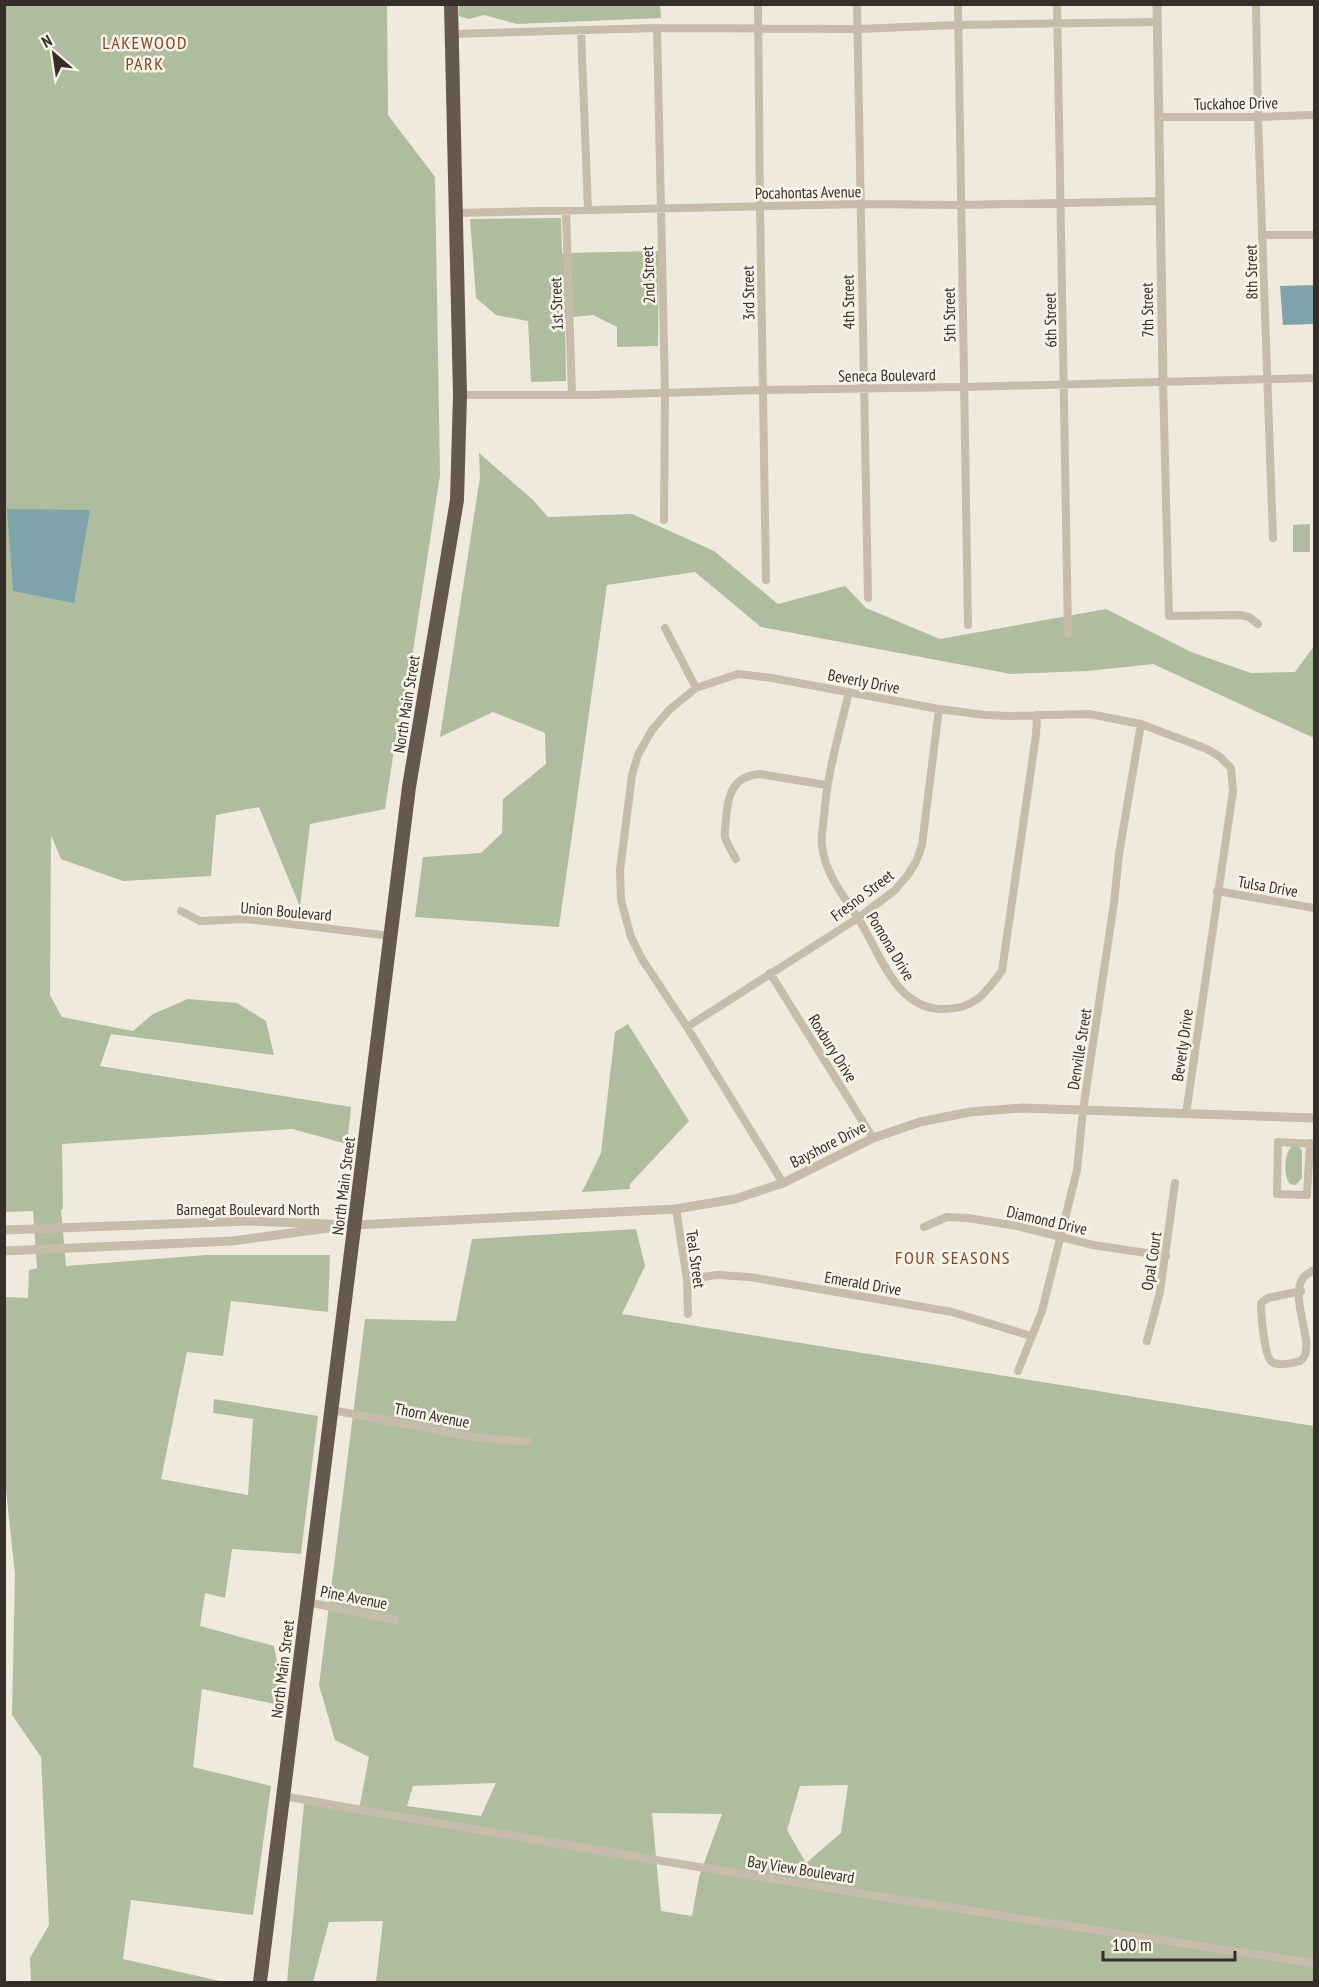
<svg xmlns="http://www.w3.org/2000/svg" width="1319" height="1987" viewBox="0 0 1319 1987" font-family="'PT Sans Narrow',sans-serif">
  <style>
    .green { fill: #afbd9e; fill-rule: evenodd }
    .water { fill: #7fa3aa }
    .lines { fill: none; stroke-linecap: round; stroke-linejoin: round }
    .minor { stroke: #c7bbaa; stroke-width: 8 }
    .tertiary { stroke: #c7bbaa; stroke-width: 9 }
    .trunk { stroke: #65584e; stroke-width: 14 }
    .labels { text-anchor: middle; stroke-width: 5; stroke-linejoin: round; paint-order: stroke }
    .street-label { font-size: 16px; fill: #352e29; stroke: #f8f3e9 }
    .neighbourhood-label { font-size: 18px; letter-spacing: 1.5px; fill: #7c482a; stroke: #f8f3e9 }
  </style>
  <rect width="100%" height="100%" fill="#f0e9dd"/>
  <path class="green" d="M4,5H387L388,115L435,177L440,475L413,651L396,737L385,809L310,824L300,907L259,807L216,815L211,876L123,881L61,859L51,835L50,995L62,1017L133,1031L153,1014L188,999L237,1003L266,1021L274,1055L111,1034L100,1066L351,1107L347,1144L292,1129L62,1144L63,1209L61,1210L66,1266L206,1255H330L328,1312L231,1301L223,1356L187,1352L161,1479L248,1495L253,1419L213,1413L214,1399L318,1416L301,1554L232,1549L225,1598L205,1593L200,1626L274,1646L285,1706L202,1689L193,1767L271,1786L253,1915L131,1900L123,1959L224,1982H31L30,1958L49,1925L41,1757L12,1715L15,1574L4,1471L5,1297L28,1298L29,1270L37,1268L33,1211L4,1212Z
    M459,5H660L661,18L517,24L484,15L469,19L459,16Z
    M561,218L562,253L659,251L658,346L617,347V327L593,315L565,318L566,381L531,382L528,321L496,315L476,298L470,219Z
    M479,453L533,500L548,517L632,514L714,551L778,604L845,586L866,608L940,639L1106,609L1191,652L1251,673L1295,672L1314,646V738L1153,664L1088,671L1011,674L761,627L695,572L607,585L559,927L415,917L423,857L481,853L502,833L503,799L546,764L545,733L493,712L440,737L480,477Z
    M1310,524V552H1293V525Z
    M628,1024L689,1121L630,1184V1189L582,1192L601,1153L615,1032Z
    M1292,1146L1299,1147L1302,1151V1178L1296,1185L1290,1184C1283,1176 1284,1153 1292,1146Z
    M636,1229L645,1266L622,1314L1314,1426V1982H376L383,1921L329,1922L313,1982H287L304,1804L359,1810L369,1757L335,1740L319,1685L365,1319L456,1321L472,1239ZM496,1783L481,1816L407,1806L413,1786ZM848,1785L841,1833L806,1863L787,1830L800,1786ZM652,1813L722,1814L699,1877L692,1916L661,1911Z"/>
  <path class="water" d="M1314,285V324L1283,325L1280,286Z
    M7,509L90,510L74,603L13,591Z"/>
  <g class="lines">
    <path class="minor" d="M758,4L760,207L766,580
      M857,4L868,598
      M958,4L968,625
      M1057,4L1068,634
      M1256,4L1258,117L1273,538
      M657,28L665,393L664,520
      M581,30L588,210
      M451,34L657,28L857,29L957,25L1157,22
      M1159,117H1258L1314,115
      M566,211L572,395
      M455,213L860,204L961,205L1160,201
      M1263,235H1314
      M1163,381L1169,616L1240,615L1249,617L1258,624
      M460,395H589L764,390L964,387L1314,378
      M665,628L696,688
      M849,692C839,734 827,774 824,817C823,826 821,836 822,845C825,874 843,895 858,918C880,952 895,1010 944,1009C974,1009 985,994 1002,971L1036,735L1037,715
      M736,859C732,852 727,844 725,837C724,832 726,824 726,818C728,794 733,776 760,774L826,785
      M1217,891L1314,908
      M181,911L200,921L247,919L391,936
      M770,973L873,1138
      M687,1027L858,918L894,891L907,876L916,862L922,845L939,709
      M1310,1143L1307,1195L1277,1194L1278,1142L1314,1144
      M783,1183L687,1027L642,959L631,937L621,900L620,870L632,775L638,755L652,730L669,710L696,688L738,674L772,678L939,709L985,715L1008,716L1089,714L1141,724L1207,749L1220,757L1231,768L1233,791L1186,1114
      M676,1209L687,1279L688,1314
      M924,1227L947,1217L968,1218L1017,1226L1093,1245L1166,1256
      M687,1279L717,1275L750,1277L952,1312L1031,1336
      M1301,1291L1268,1298L1261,1303C1261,1313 1264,1357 1272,1362C1279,1366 1293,1363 1300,1361C1319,1350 1288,1299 1303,1278C1306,1274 1311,1272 1314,1270
      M1147,1341L1160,1292L1175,1183
      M1018,1371L1042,1311L1077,1170L1083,1110L1114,903L1119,854L1141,724
      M332,1410L473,1437L528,1442
      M307,1602L396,1620
      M283,1796C626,1857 970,1912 1314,1963"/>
    <path class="tertiary" d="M1157,4L1163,381
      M4,1230L248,1221L355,1225L676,1209L735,1199L783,1183L873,1138L920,1122L970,1112L1022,1108L1314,1118
      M4,1251L232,1241L329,1228"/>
    <path class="trunk" d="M260,1982L409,787L457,500L460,395L451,4"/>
  </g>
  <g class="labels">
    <g class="street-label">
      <text transform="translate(1236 103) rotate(-1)" y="6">Tuckahoe Drive</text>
      <text transform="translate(808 192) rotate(-1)" y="6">Pocahontas Avenue</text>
      <text transform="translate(1251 272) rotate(-91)" y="6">8th Street</text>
      <text transform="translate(648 275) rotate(-92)" y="6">2nd Street</text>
      <text transform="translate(748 293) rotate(-91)" y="6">3rd Street</text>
      <text transform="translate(848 302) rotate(-91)" y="6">4th Street</text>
      <text transform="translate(556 304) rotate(-92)" y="6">1st Street</text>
      <text transform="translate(1147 310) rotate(-91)" y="6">7th Street</text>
      <text transform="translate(949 315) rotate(-91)" y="6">5th Street</text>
      <text transform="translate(1050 320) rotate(-91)" y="6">6th Street</text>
      <text transform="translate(887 375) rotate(-1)" y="6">Seneca Boulevard</text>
      <text transform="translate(864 681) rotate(11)" y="6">Beverly Drive</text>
      <text transform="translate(406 704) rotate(-81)" y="6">North Main Street</text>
      <text transform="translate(1268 886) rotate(10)" y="6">Tulsa Drive</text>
      <text transform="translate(862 895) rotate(-37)" y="6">Fresno Street</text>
      <text transform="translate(286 911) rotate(5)" y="6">Union Boulevard</text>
      <text transform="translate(891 946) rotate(59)" y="6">Pomona Drive</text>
      <text transform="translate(1182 1045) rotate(-82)" y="6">Beverly Drive</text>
      <text transform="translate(833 1048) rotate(58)" y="6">Roxbury Drive</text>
      <text transform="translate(1079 1049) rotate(-81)" y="6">Denville Street</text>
      <text transform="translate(828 1144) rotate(-27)" y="6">Bayshore Drive</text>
      <text transform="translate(343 1186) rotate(-83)" y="6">North Main Street</text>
      <text x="248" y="1215">Barnegat Boulevard North</text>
      <text transform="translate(1047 1220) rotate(13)" y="6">Diamond Drive</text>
      <text transform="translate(696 1259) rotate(82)" y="6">Teal Street</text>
      <text transform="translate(1151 1261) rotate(-81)" y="6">Opal Court</text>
      <text transform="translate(863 1283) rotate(10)" y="6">Emerald Drive</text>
      <text transform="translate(432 1415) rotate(11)" y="6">Thorn Avenue</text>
      <text transform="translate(354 1597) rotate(11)" y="6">Pine Avenue</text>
      <text transform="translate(282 1669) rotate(-83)" y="6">North Main Street</text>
      <text transform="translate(801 1869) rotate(9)" y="6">Bay View Boulevard</text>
    </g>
    <g class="neighbourhood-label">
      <text x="145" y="49">LAKEWOOD<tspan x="145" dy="21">PARK</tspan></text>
      <text x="953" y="1264">FOUR SEASONS</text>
    </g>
  </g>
  <rect width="1319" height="1987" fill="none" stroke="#352e29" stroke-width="12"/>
  <g transform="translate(54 54) rotate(331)" stroke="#f8f3e9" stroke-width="4.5" paint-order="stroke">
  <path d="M0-4.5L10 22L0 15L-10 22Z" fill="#352e29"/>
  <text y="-9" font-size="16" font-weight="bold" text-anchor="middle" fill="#352e29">N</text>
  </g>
  <path d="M1103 1951v9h132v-9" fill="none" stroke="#352e29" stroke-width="3"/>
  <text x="1112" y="1951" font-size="18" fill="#352e29" stroke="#f8f3e9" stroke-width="4.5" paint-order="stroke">100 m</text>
</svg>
